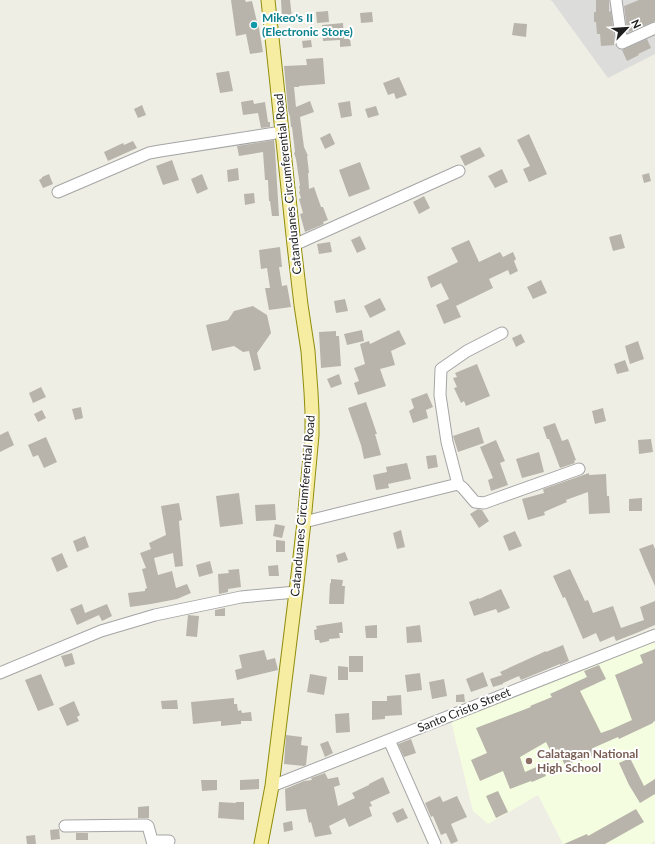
<svg xmlns="http://www.w3.org/2000/svg" width="655" height="844" viewBox="0 0 655 844" font-family="Lato,sans-serif">
  <style>
    .residential { fill: #dcdcdb }
    .education { fill: #f4fddf }
    .building { fill: #b8b4ab }
    .lines { fill: none; stroke-linecap: round; stroke-linejoin: round }
    .minor-casing { stroke: #a5a5a5; stroke-width: 13 }
    .major-casing { stroke: #8f8d09; stroke-width: 15 }
    .minor { stroke: #fff; stroke-width: 11 }
    .major { stroke: #f6eca2; stroke-width: 13 }
    .culture-dot { fill: #0f9aa8; stroke: #fff; stroke-width: 1.5 }
    .education-dot { fill: #8d6e63; stroke: #fff; stroke-width: 1.5 }
    .labels { text-anchor: middle; stroke-width: 4; stroke-linejoin: round; paint-order: stroke }
    .culture-label { font-size: 12px; font-weight: bold; fill: #0d838f; stroke: #fff; text-anchor: start }
    .street-label { font-size: 12px; fill: #1e1e1e; stroke: #fff }
    .education-label { font-size: 12px; font-weight: bold; fill: #785e54; stroke: #fff; text-anchor: start }
  </style>
  <rect width="100%" height="100%" fill="#efeee5"/>
  <path class="residential" d="M550,0H655V54L608,78L552,1Z"/>
  <path class="education" d="M652,639L655,645V841L650,844H563L538,795L488,824L473,811L451,721Z"/>
  <path class="building" d="M231,0H245L246,2L252,1L257,22H258L263,52L250,54L246,34L236,36Z
    M281,0H290L292,18H282Z
    M596,0H609V12L611,11L615,45L601,46L600,34H597L596,22H594V12H596Z
    M639,0H655V21L629,32L628,29L627,30L624,6Z
    M328,11L329,22L317,23L316,12Z
    M372,12L373,22L361,23L360,13Z
    M343,23L344,39H350L351,46L340,47V40L323,41L322,25Z
    M514,23L527,24L526,37L512,35Z
    M647,39L651,48L638,54L639,55L627,61L622,50Z
    M311,40L312,47L303,48L302,41Z
    M323,58L325,84L299,86V87H294L296,107L310,101L314,112L300,117L304,147L308,156H307L309,173H308L309,189L314,187L321,207H323L328,220L323,222L324,224L305,232L300,214L303,213L299,199L301,198L299,192L300,191L299,186H300L296,159L294,153L295,152L292,127H291L290,117L288,110L284,66L307,65L306,59Z
    M229,71L233,91L220,93L216,73Z
    M399,77L407,95L396,99L394,93L388,95L383,83Z
    M253,100L254,104L265,102L268,122H270V127L261,128L258,113L243,115L241,102Z
    M350,101L352,116L341,118L338,103Z
    M142,105L146,115L138,118L134,109Z
    M376,106L379,115L368,118L365,109Z
    M330,133L335,144L325,149L320,138Z
    M529,134L547,174L529,182L523,169L530,166L517,140Z
    M274,140L275,150L279,216H272L270,201H269L268,180H265L263,152L239,156L237,146Z
    M133,141L137,148L108,161L104,152L123,143L124,145Z
    M480,147L485,156L465,166L460,156Z
    M172,160L179,180L163,185L156,166Z
    M360,162L370,189L349,197L339,170Z
    M238,168L239,180L228,182L227,170Z
    M502,169L508,182L495,188L488,176Z
    M649,173L651,181L644,183L642,175Z
    M49,174L53,184L43,188L39,180L42,178V177Z
    M202,174L208,189L197,194L191,179Z
    M254,193L255,203L245,205L244,194Z
    M424,196L430,208L419,214L413,202Z
    M621,234L625,248L613,251L609,237Z
    M360,236L366,249L357,253L351,240Z
    M469,240L479,262L500,252L503,257L513,252L516,259L514,261L518,271L510,275L508,270L489,279L493,288L456,306L461,317L444,324L436,305L449,299L441,283L431,288L427,277L458,262L451,248Z
    M330,242L332,252L319,254L317,244Z
    M280,247L282,267H279L282,286L287,285L291,307L269,310L265,288H270L267,268L261,269L259,250Z
    M541,280L547,293L533,299L527,287Z
    M380,298L386,310L370,318L364,306Z
    M345,299L348,311L336,313L334,301Z
    M253,306L267,315L271,333L257,353L261,369L254,371L249,351L243,352L234,346L212,351L206,325L228,320L234,311Z
    M362,330L364,341L347,345L344,334Z
    M399,330L406,344L391,351L395,365L380,369L386,386L358,395L354,383L359,381L354,368L365,364L360,344L369,341L370,344Z
    M336,331V336H339L341,366L321,368L319,332Z
    M521,334L525,342L516,347L512,338Z
    M638,341L644,359L630,364L625,346Z
    M625,360L629,371L617,374L614,364Z
    M477,364L490,396L466,406L464,401L461,403L454,388L457,387L453,378L457,377L455,373Z
    M339,374L342,384L331,388L327,379Z
    M41,387L46,397L33,403L29,393Z
    M427,393L433,407L426,410L428,418L413,423L409,411L414,408L411,399Z
    M366,402L377,434H375L381,455L364,459L361,445L348,408Z
    M81,407L83,418L75,420L72,409Z
    M603,408L606,421L595,424L592,411Z
    M42,410L46,418L38,422L34,414Z
    M555,423L562,441L568,439L576,460L574,461L575,463L560,468L549,439H547L543,427Z
    M479,427L484,443L458,452L453,436Z
    M8,431L14,445L0,452V435Z
    M46,437L57,462L44,468L38,455L33,457L28,445Z
    M651,439L653,452L639,454L638,440Z
    M496,440L505,461L500,463L508,485L491,491L488,480L493,478L480,447Z
    M539,452L544,472L522,478L516,459Z
    M436,455L438,467L428,469L426,456Z
    M407,463L411,479L388,484L389,488L376,490L373,475L387,472L386,467Z
    M589,473V475L606,474L607,496H609L610,513L589,514L588,492L566,500L567,502L544,512L545,515L528,520L522,499L544,493L543,489Z
    M239,493L243,524L220,527L216,496Z
    M642,498V511H629V499Z
    M179,503L182,520L179,521V522L183,566L175,567L173,553L154,558L158,575L172,571L176,588L187,584L191,593L177,599L151,604L130,607L128,593L145,591V589L147,588L142,569L146,568L140,553L151,549L149,543L166,535L161,506Z
    M275,504L276,520L256,521L255,505Z
    M478,509L482,510L489,521L479,528L470,514Z
    M275,524L285,526L282,538L273,536Z
    M401,530L405,547L397,549L393,533Z
    M515,531L522,546L509,551L503,536Z
    M85,536L89,547L77,552L73,541Z
    M276,540L285,541V552H276Z
    M653,544L655,549V586L646,566L639,549Z
    M345,552L348,560L338,563L336,555Z
    M62,553L68,567L57,572L51,558Z
    M210,561L213,573L199,577L196,565Z
    M278,565L279,576H269L268,566Z
    M239,569L241,587L228,589V592L219,594L218,574L229,573L228,570Z
    M570,569L585,601L588,600L593,613L613,606L621,628L644,620L640,607L655,601V625L639,632L616,641L614,636L600,642L596,633L583,639L565,597L563,598L553,576Z
    M331,579L343,580L342,586H345L344,604H329L330,583H331Z
    M501,589L510,608L498,613L496,609L474,616L469,602L479,598V599Z
    M82,604L85,613L107,604L112,616L102,621L99,615L77,625L70,609Z
    M225,608V616H215V610Z
    M188,615L199,616L197,637L186,636Z
    M342,622L343,633H339L340,638L329,639V641L320,643L319,640H315L314,630L317,629L316,626Z
    M377,625V638H366L365,626Z
    M420,625L422,642L407,643L406,627Z
    M563,645L569,661L560,665V664L521,680L519,676L503,683V684L493,687L490,679L502,675L500,672L546,651V652Z
    M655,649V721L653,722V723L619,739L618,737L593,748L596,754L581,761L580,759L565,766L558,749L551,752L546,742L520,757L525,772L541,765L546,776L532,782L531,781L510,789L503,771L480,781L471,760L487,753L476,728L531,707L530,706L552,697L550,694L587,677L584,671L599,665L606,679L580,691L601,733L612,729L632,720L615,675L643,663L640,655Z
    M264,650L267,660L275,658L278,670L237,680L235,670L242,668L239,655Z
    M72,653L75,664L65,667L61,656Z
    M349,656H363V672H349Z
    M338,666L348,667V680H338Z
    M483,672L488,686L471,692L466,679Z
    M420,673L422,690L407,692L405,675Z
    M41,674L54,705L38,711L25,680Z
    M310,674L327,677L324,695L307,692Z
    M444,679L447,696L432,699L429,682Z
    M464,694L465,702H456V695Z
    M401,695L402,715L385,716V719L372,720V701H387V696Z
    M234,698V704H237L238,711L241,710L242,713L251,712L252,721H241V724L221,726V721L193,724L191,702Z
    M177,700L178,709H162L161,701Z
    M74,701L80,715L77,717L79,721L67,726L59,708Z
    M349,713L350,732L336,733L335,714Z
    M286,735L302,737L301,745L308,746L306,765L304,766L284,764Z
    M411,739L416,753L404,757L398,744Z
    M328,741L333,753L325,757L320,744Z
    M630,758L644,786L655,779V794L640,803L629,785L619,763Z
    M325,773L328,779L338,777L340,785L334,787L338,806L355,798L352,793L369,785V784L383,777L390,793L370,802L372,806L369,807L372,816L349,827L345,818L329,826L332,834L315,837L311,822L309,823L306,809L286,811L285,789L304,781L312,780L311,778Z
    M259,779V789L240,790V780Z
    M201,780H217V790L202,791Z
    M498,791L508,812L496,818L486,796Z
    M440,796L443,802L457,796L467,817L451,824L458,841L451,844L446,833L441,835L433,816L431,817L425,803Z
    M219,802L236,803V802H244V820L218,818Z
    M149,806V818H138V807Z
    M403,808L408,818L397,823L392,813Z
    M636,809L644,822L605,844H564L587,834L588,836Z
    M292,821L293,830L284,832L283,823Z
    M59,829L60,839L51,840L50,830Z
    M76,833H88V840H76Z
    M35,835L36,844H27L26,836Z"/>
  <g class="lines">
    <g class="minor-casing">
      <path id="minor" d="M616,0L622,43L655,28
        M58,192L149,153L160,151L282,132
        M294,245L459,171
        M502,333L467,351L441,369L440,395L447,442L458,484L463,488L475,502L484,503L579,469
        M304,522L458,484
        M0,673L101,631L155,615L241,597L296,592
        M389,740L435,844
        M272,786L655,635
        M65,826L146,825L148,826L153,844
        M153,841H169"/>
    </g>
    <g class="major-casing">
      <path id="major" d="M261,844L272,786L296,592L304,522L312,435V412L311,392L308,351L301,305L294,245L268,0"/>
    </g>
    <use href="#minor" class="minor"/>
    <use href="#major" class="major"/>
  </g>
  <circle class="culture-dot" cx="254" cy="25" r="4"/>
  <circle class="education-dot" cx="529" cy="761" r="4"/>
  <g class="labels">
    <g class="culture-label">
      <text x="262" y="22">Mikeo's II<tspan x="262" dy="14">(Electronic Store)</tspan></text>
    </g>
    <g class="street-label">
      <text transform="translate(288 184) rotate(-96)" y="4">Catanduanes Circumferential Road</text>
      <text transform="translate(303 506) rotate(-85)" y="4">Catanduanes Circumferential Road</text>
      <text transform="translate(464 710) rotate(-22)" y="4">Santo Cristo Street</text>
    </g>
    <g class="education-label">
      <text x="537" y="758">Calatagan National<tspan x="537" dy="14">High School</tspan></text>
    </g>
  </g>
  <g transform="translate(627 28) rotate(65)" stroke="#ffffff" stroke-width="3" paint-order="stroke">
  <path d="M0-3L7 15L0 10L-7 15Z" fill="#1e1e1e"/>
  <text y="-6" font-size="11" font-weight="bold" text-anchor="middle" fill="#1e1e1e">N</text>
  </g>
</svg>
